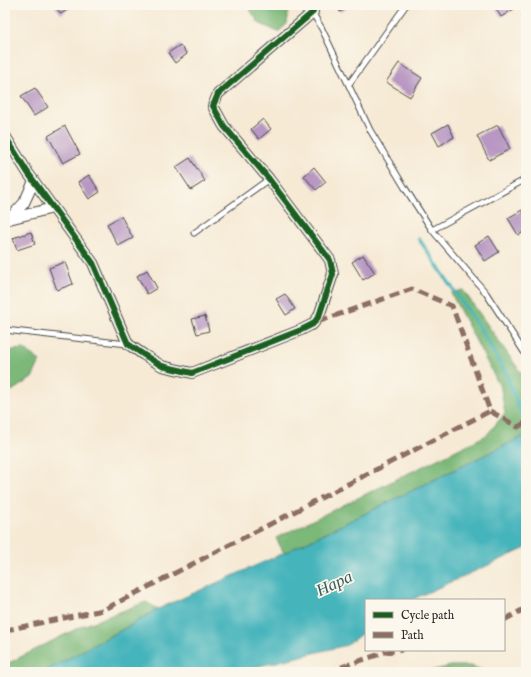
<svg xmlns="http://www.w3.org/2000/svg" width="531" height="677" viewBox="0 0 531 677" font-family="'IM FELL English',serif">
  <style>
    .forest { fill: #7bb878; stroke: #537252 }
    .water { fill: #44b4bb; stroke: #387073 }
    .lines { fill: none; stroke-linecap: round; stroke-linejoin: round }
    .stream { stroke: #44b4bb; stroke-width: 3.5 }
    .building { fill: #b898c3 }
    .service-casing { stroke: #494844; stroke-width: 7 }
    .minor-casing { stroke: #494844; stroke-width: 12 }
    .service { stroke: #fff; stroke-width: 5 }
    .minor { stroke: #fff; stroke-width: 10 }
    .quiet { stroke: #8d6e63; stroke-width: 5; stroke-dasharray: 10 5; stroke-linecap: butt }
    .cycleway-casing { stroke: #fbf7ec; stroke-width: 8 }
    .cycleway { stroke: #1b5e20; stroke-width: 6 }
    .labels { text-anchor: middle; stroke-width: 3.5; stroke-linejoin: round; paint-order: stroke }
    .water-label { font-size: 17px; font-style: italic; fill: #345b5d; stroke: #fbf7ec }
  </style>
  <rect width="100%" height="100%" fill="#fbf7ec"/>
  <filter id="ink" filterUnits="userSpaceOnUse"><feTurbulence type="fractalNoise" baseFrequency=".025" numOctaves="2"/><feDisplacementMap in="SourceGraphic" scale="8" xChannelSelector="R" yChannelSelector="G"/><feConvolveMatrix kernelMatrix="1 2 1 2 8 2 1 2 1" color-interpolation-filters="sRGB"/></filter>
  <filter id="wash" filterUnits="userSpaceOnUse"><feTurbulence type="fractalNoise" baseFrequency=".012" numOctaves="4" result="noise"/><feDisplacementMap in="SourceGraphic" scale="16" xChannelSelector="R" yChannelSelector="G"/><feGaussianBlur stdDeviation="0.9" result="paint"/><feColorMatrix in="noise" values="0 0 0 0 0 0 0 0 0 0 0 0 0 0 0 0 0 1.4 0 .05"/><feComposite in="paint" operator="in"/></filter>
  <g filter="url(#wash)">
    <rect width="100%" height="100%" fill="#f6ead5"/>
    <path class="forest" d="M247,5H285L288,12L287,24L278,32L259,23Z
      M5,271L9,276V300L5,304Z
      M463,290L526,380V435L284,553L276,538L487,435L505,413L501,389L451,293Z
      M24,349L40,361L32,378L5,395V351Z
      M146,602L158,609L131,625L43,672H5V665L80,627Z
      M451,666H471L488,672H425Z"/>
    <path class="water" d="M526,435V548L411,600H366V630L347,645L234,672H43L131,625L158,609L284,553Z"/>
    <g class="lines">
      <path class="stream" d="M419,239L479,327L506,373L521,414"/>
    </g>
    <g id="blocks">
      <path class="building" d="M54,5H74L61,14Z
        M336,5H352L340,12Z
        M494,5H516L517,7L501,17Z
        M180,45L187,54L175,63L168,53Z
        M399,63L422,78L410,97L386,82Z
        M35,88L48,107L34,116L21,96Z
        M263,119L271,129L259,139L251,129Z
        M448,124L454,137L439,146L432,133Z
        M498,125L510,149L489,160L477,136Z
        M65,126L80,154L63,163L48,136Z
        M190,158L205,181L191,190L176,167Z
        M314,167L326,182L316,190L304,176Z
        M89,175L100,192L89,199L78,182Z
        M522,210L526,218V231L518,235L508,218Z
        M121,216L133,238L118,246L107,224Z
        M31,232L35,244L17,250L13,238Z
        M489,236L499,252L485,261L475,245Z
        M363,255L375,273L363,280L352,262Z
        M65,262L73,284L57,290L49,268Z
        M147,270L157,288L147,294L137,276Z
        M285,294L295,309L286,315L276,299Z
        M205,316L209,331L197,334L192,319Z"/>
    </g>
  </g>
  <g filter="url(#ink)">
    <use href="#blocks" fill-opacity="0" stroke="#494844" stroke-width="1"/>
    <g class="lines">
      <g class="service-casing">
        <path id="service" d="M308,5L322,29L370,130L405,188L432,230
          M349,84L406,5
          M526,179L432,230L486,293L526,355
          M194,233L269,179
          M5,330L127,344"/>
      </g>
      <g class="minor-casing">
        <path id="minor" d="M5,136L28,173L93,263L128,344L144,355L162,366L192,373L301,330L313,324L319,316L333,274L330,260L269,179L224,126L213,106L218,94L313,12
          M9,219L24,203L34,181
          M5,220L53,208"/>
      </g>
      <use href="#service" class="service"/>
      <use href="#minor" class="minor"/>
      <path class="quiet" d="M490,411L518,427L526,422
        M504,620L526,608
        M5,633L11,629L103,610L490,411L452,306L412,289L314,323
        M327,672L386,652L402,650"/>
      <g class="cycleway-casing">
        <path id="cycleway" d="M5,136L28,173L93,263L128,344L144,355L162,366L192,373L301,330L313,324L319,316L333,274L330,260L269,179L224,126L213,106L218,94L313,12"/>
      </g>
      <use href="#cycleway" class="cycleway"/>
    </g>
  </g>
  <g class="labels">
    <g class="water-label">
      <text transform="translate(334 583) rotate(-25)" y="6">Нара</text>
    </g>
  </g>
  <rect width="531" height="677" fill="none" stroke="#fbf7ec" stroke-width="20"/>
  <rect x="365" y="599" width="140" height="52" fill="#fbf7ec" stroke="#a8a59f"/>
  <rect x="373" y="612" width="20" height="6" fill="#1b5e20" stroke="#a8a59f"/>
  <text x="401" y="619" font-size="12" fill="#2b2b2b">Cycle path</text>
  <rect x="373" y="632" width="20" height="6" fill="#8d6e63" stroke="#a8a59f"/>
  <text x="401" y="639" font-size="12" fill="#2b2b2b">Path</text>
</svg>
